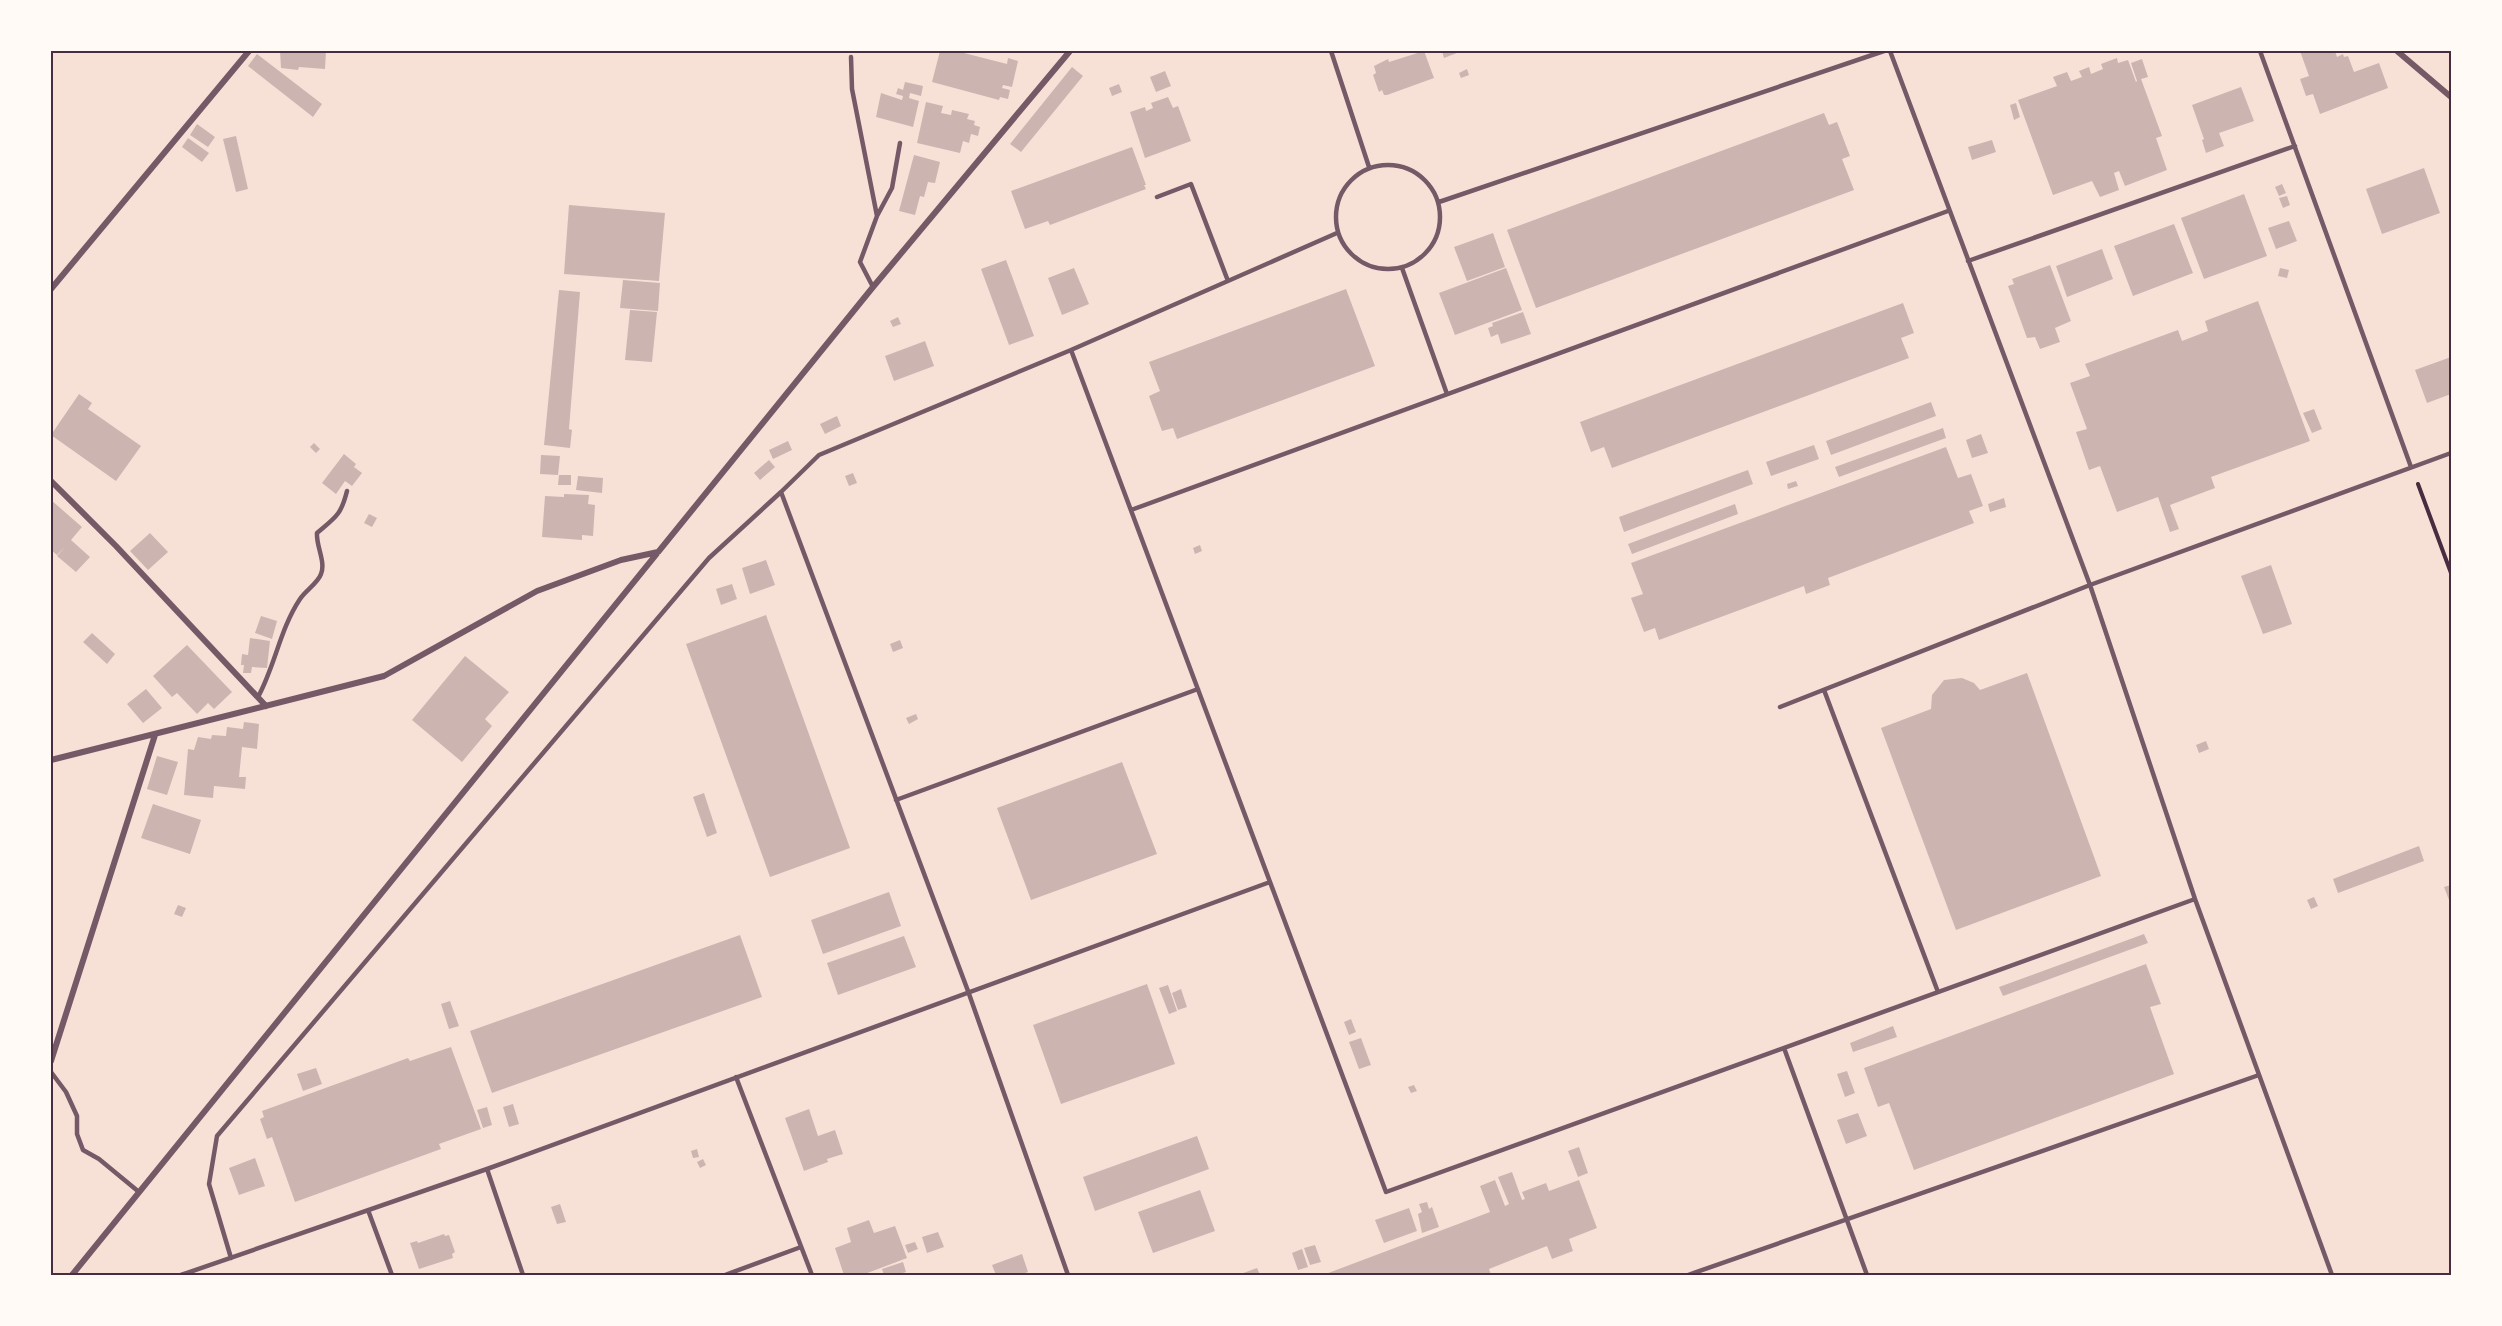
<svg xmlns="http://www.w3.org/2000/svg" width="2502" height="1326" viewBox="0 0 2502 1326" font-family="'Fira Sans',sans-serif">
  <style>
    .building { fill: #ccb4b1 }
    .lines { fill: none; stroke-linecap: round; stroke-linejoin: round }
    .path { stroke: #4a2c40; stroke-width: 4 }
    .service { stroke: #755966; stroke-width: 4.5 }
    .minor { stroke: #755966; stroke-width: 6 }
    .neatline { fill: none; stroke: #4a2c40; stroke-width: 2 }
  </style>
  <rect width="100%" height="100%" fill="#f7e1d7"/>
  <path class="building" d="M280,51H326L325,69L299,67L298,70L281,68Z
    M940,51H956L1007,64L1008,58L1018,61L1012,87L1003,85L1002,88L1010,90L1008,99L1000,97L999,100L932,82Z
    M1424,51L1434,78L1387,95H1384L1382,90L1379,92L1373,75L1376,73L1374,66L1388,59L1389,62Z
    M1442,51H1462L1444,58Z
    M2300,51H2335L2337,57L2343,54L2344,57L2348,56L2354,72L2379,63L2388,88L2320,114L2313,94L2306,96L2300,79L2309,76Z
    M257,54L322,104L313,117L248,66Z
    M2117,58L2118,63L2128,60L2136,82L2137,81L2131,63L2142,59L2148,77L2141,79L2162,136L2156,138L2167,170L2125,186L2119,171L2114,173L2119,190L2100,197L2092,181L2053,195L2018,100L2057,86L2053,77L2067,72L2071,81L2082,77L2079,71L2089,67L2091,74L2103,69L2101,64Z
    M1072,67L1083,76L1021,152L1010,144Z
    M1467,69L1469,75L1461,78L1459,73Z
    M1165,71L1171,86L1156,92L1150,77Z
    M905,82L923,86L921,96L910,93L909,98L919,101L913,127L876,117L881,93L902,100L903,96L896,94L898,88L903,90Z
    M1119,84L1122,92L1112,96L1109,88Z
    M2241,87L2254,121L2219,133L2224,146L2206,153L2202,140L2204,139L2192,105Z
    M1168,97L1173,108L1178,106L1191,141L1145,158L1130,112L1145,107L1146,111L1153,108L1151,103Z
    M926,102L943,106L941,113L951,115L952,110L969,114L967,119L975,121L974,125L980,127L978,136L971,134L969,143L963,141L960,153L917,143Z
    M2016,103L2020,117L2014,120L2010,105Z
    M1824,113L1829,125L1837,122L1850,156L1842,159L1854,190L1536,308L1507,230Z
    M197,124L215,137L208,147L190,135Z
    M236,136L248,189L236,192L223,139Z
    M188,138L209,153L202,162L182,147Z
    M1992,140L1996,152L1972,160L1968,147Z
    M1132,147L1146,185H1144L1146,189L1050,225L1048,221L1025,229L1011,191Z
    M914,155L940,162L935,183L928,182L924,197L920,196L915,215L899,211Z
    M2424,168L2440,213L2382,234L2366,189Z
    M2282,184L2286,193L2279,196L2275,187Z
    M2244,194L2267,256L2204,279L2181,218Z
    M2287,196L2290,205L2283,208L2279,198Z
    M569,205L665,213L659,281L564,274Z
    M2289,221L2297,241L2276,249L2268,228Z
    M2174,224L2193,273L2133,296L2114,246Z
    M1493,233L1505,267L1467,281L1454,247Z
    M2102,249L2113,279L2067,297L2056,266Z
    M1006,260L1034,336L1009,345L981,269Z
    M2050,265L2071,321L2055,328L2060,342L2040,349L2035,337L2027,338L2008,286L2014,284L2012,279Z
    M1074,268L1089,304L1062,315L1048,278Z
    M1506,268L1522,310L1455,335L1439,293Z
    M2280,268L2289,270L2287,278L2278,276Z
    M623,280L660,283L658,311L620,308Z
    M1346,289L1375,366L1177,439L1173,428L1162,431L1149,396L1160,391L1149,362Z
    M559,290L580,292L569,429L572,430L570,448L544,445Z
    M2258,301L2310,441L2211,477L2215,488L2170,505L2179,529L2170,532L2158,497L2117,512L2100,466L2089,470L2076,432L2087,429L2070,383L2090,376L2085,364L2178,330L2182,341L2208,331L2205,321Z
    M1903,303L1914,333L1901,338L1909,358L1612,468L1604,447L1591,452L1580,422Z
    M630,310L657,312L652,362L625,360Z
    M1523,312L1531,334L1501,344L1498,334L1491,337L1488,328L1493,326L1492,323Z
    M898,317L901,324L893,327L890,321Z
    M925,341L934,366L894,381L885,356Z
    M2451,357V394L2427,403L2415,370Z
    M79,394L92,403L88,409L141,446L116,481L51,435Z
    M1931,402L1936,416L1831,455L1826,441Z
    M2314,409L2322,429L2312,433L2303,413Z
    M837,416L841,426L825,434L820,424Z
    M1943,428L1946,438L1839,477L1835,467Z
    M1981,434L1988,453L1972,458L1966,440Z
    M788,441L792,450L773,459L769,450Z
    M314,443L320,449L316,453L310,447Z
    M1814,445L1819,459L1771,476L1766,462Z
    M1946,447L1958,478L1971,474L1983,506L1969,511L1974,523L1828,578L1830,585L1806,594L1804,586L1659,640L1655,628L1644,632L1631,598L1643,594L1631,563Z
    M344,454L356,464L354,467L362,473L352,486L345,481L336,494L322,483Z
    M541,455L560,456L558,475L540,474Z
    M769,460L775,467L760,480L754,473Z
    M1748,470L1753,484L1624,532L1619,517Z
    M853,473L857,483L849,486L845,476Z
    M559,475H571V485H558Z
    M578,476L603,478L602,493L576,490Z
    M1796,481L1798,486L1788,489L1787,484Z
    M564,494L589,495L588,504L595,505L593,536L582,535V540L542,537L545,496L564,497Z
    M2004,498L2006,507L1990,512L1988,504Z
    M51,500L82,527L71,540L90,557L76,572L57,556L65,547L57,555L51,550Z
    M1735,504L1738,514L1632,554L1628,544Z
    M369,514L377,518L372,527L364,523Z
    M150,533L168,552L148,570L130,551Z
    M1200,545L1202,551L1195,554L1193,548Z
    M766,560L775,585L750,594L742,568Z
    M2271,565L2292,624L2263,634L2241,576Z
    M732,584L737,599L721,605L716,589Z
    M766,615L850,848L770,877L686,644Z
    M261,616L277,621L272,639L255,633Z
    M92,633L115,654L107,664L83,642Z
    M250,638L270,641L267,668L252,667L251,673H243L244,665H241L242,654L248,655Z
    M900,640L903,648L893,652L890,644Z
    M187,645L232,692L214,709L208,703L197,714L177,693L172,697L153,676Z
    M465,656L509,692L485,719L492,726L462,762L412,720Z
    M2027,673L2101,876L1956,930L1881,728L1931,709L1932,695L1944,680L1962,678L1974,683L1980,690Z
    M146,689L162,708L143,723L127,704Z
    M916,714L918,719L909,724L906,718Z
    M244,722L259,724L257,749L242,747L239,777H246L245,789L214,786L213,798L184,795L188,749L194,750L198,737L211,739L212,735L226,736L227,727L243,729Z
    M2206,741L2209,749L2199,753L2196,745Z
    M157,756L178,762L167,795L147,789Z
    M1122,762L1157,854L1031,900L997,808Z
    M704,793L717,833L707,837L693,797Z
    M153,804L201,820L190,854L141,838Z
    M2419,846L2424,861L2338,893L2333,879Z
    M2451,885V905L2444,887Z
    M889,892L901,926L823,954L811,920Z
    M2314,897L2318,906L2311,909L2307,900Z
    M178,905L186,908L182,917L174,914Z
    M2144,934L2148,943L2003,996L1999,987Z
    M740,935L762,997L492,1093L470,1031Z
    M904,936L916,967L838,995L827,963Z
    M2146,964L2161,1004L2150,1007L2174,1074L1914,1170L1889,1103L1878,1107L1864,1068Z
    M1147,984L1175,1064L1061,1104L1033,1025Z
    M1168,985L1177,1011L1169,1014L1159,988Z
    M1181,989L1187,1007L1178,1010L1172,993Z
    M450,1001L459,1026L449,1029L441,1004Z
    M1351,1019L1356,1032L1349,1035L1344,1022Z
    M1893,1026L1897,1037L1853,1052L1850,1043Z
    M1361,1038L1371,1065L1359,1069L1349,1042Z
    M451,1047L481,1129L439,1144L441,1149L295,1202L272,1137L267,1139L260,1119L264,1117L262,1111L408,1058L410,1061Z
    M316,1068L322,1084L303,1091L297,1074Z
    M1847,1071L1855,1093L1845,1097L1837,1074Z
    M1414,1085L1417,1091L1411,1093L1408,1087Z
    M513,1104L519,1124L509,1127L503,1107Z
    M487,1107L492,1125L483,1128L477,1110Z
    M809,1109L818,1136L835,1130L843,1154L827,1159L828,1162L804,1171L785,1118Z
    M1858,1113L1867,1136L1846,1144L1837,1120Z
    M1197,1136L1209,1169L1095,1211L1083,1177Z
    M1579,1147L1588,1173L1578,1177L1568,1151Z
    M697,1149L699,1157L693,1158L691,1151Z
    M255,1158L265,1186L239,1195L229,1168Z
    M703,1159L706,1165L700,1168L697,1162Z
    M1512,1172L1522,1200L1525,1199L1522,1192L1546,1183L1549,1191L1579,1180L1597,1228L1569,1239L1573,1251L1552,1259L1547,1246L1489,1269L1491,1275H1323L1490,1212L1480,1186L1495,1180L1505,1206L1509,1204L1498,1177Z
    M1200,1190L1215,1231L1153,1253L1138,1212Z
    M1427,1202L1429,1209L1432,1207L1439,1227L1422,1233L1418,1214L1422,1212L1419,1204Z
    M560,1204L566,1222L557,1224L551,1207Z
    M1409,1208L1417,1231L1384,1243L1375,1220Z
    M869,1220L874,1233L895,1226L907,1258L862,1275H844L835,1248L851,1242L847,1228Z
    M938,1232L944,1247L927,1253L922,1237Z
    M444,1234L445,1236L449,1235L455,1252L452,1254L453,1258L419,1269L410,1243L417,1241L418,1243Z
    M915,1242L918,1249L908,1253L905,1245Z
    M1315,1245L1321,1262L1310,1265L1304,1248Z
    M1302,1249L1308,1267L1298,1270L1292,1253Z
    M1022,1254L1028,1272L1019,1275H996L992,1265Z
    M903,1262L906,1272L897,1275H884L882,1269Z
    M1257,1268L1260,1275H1238Z"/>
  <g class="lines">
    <path class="path" d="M2418,484L2451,573"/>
    <path class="service" d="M1331,51L1369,167
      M1890,51L2090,585L2195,899L2332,1275
      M2260,51L2411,467
      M851,57L852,89L877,216
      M1336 217a52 52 0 1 1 104 0a52 52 0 1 1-104 0Z
      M1157,197L1191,184L1228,281
      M1439,202L1884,51
      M1968,261L2295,146
      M1402,268L1447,394
      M873,287L860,262L877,216L892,188L900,143
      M1071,350L1386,1192L2195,899
      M1131,510L1948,211
      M1824,690L1938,992
      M258,697C275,666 280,629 300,599C305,591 318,583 321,574C326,562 316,546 317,533C336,517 341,515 347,491
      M1780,707L2090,585L2451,453
      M896,800L1198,689
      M1784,1048L1867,1275
      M51,1072L66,1092L77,1116V1134L83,1150L99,1159L139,1192
      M736,1077L812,1275
      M487,1169L523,1275
      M368,1210L392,1275
      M231,1258L209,1184L217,1136L709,558L781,492
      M181,1275L487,1169L1270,882
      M725,1275L801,1247
      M1068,1275L968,991L781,492L819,455L1071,350L1337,233
      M1688,1275L2259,1075"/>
    <path class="minor" d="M2397,51L2451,97
      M51,289L249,51
      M51,481L116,546L266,706
      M51,760L384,676L537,591L621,560L658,552
      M51,1061L155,735
      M72,1275L873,287L1070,51"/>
  </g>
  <rect width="2502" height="1326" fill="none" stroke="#fffaf5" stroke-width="105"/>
  <rect x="52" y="52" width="2398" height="1222" class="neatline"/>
</svg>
